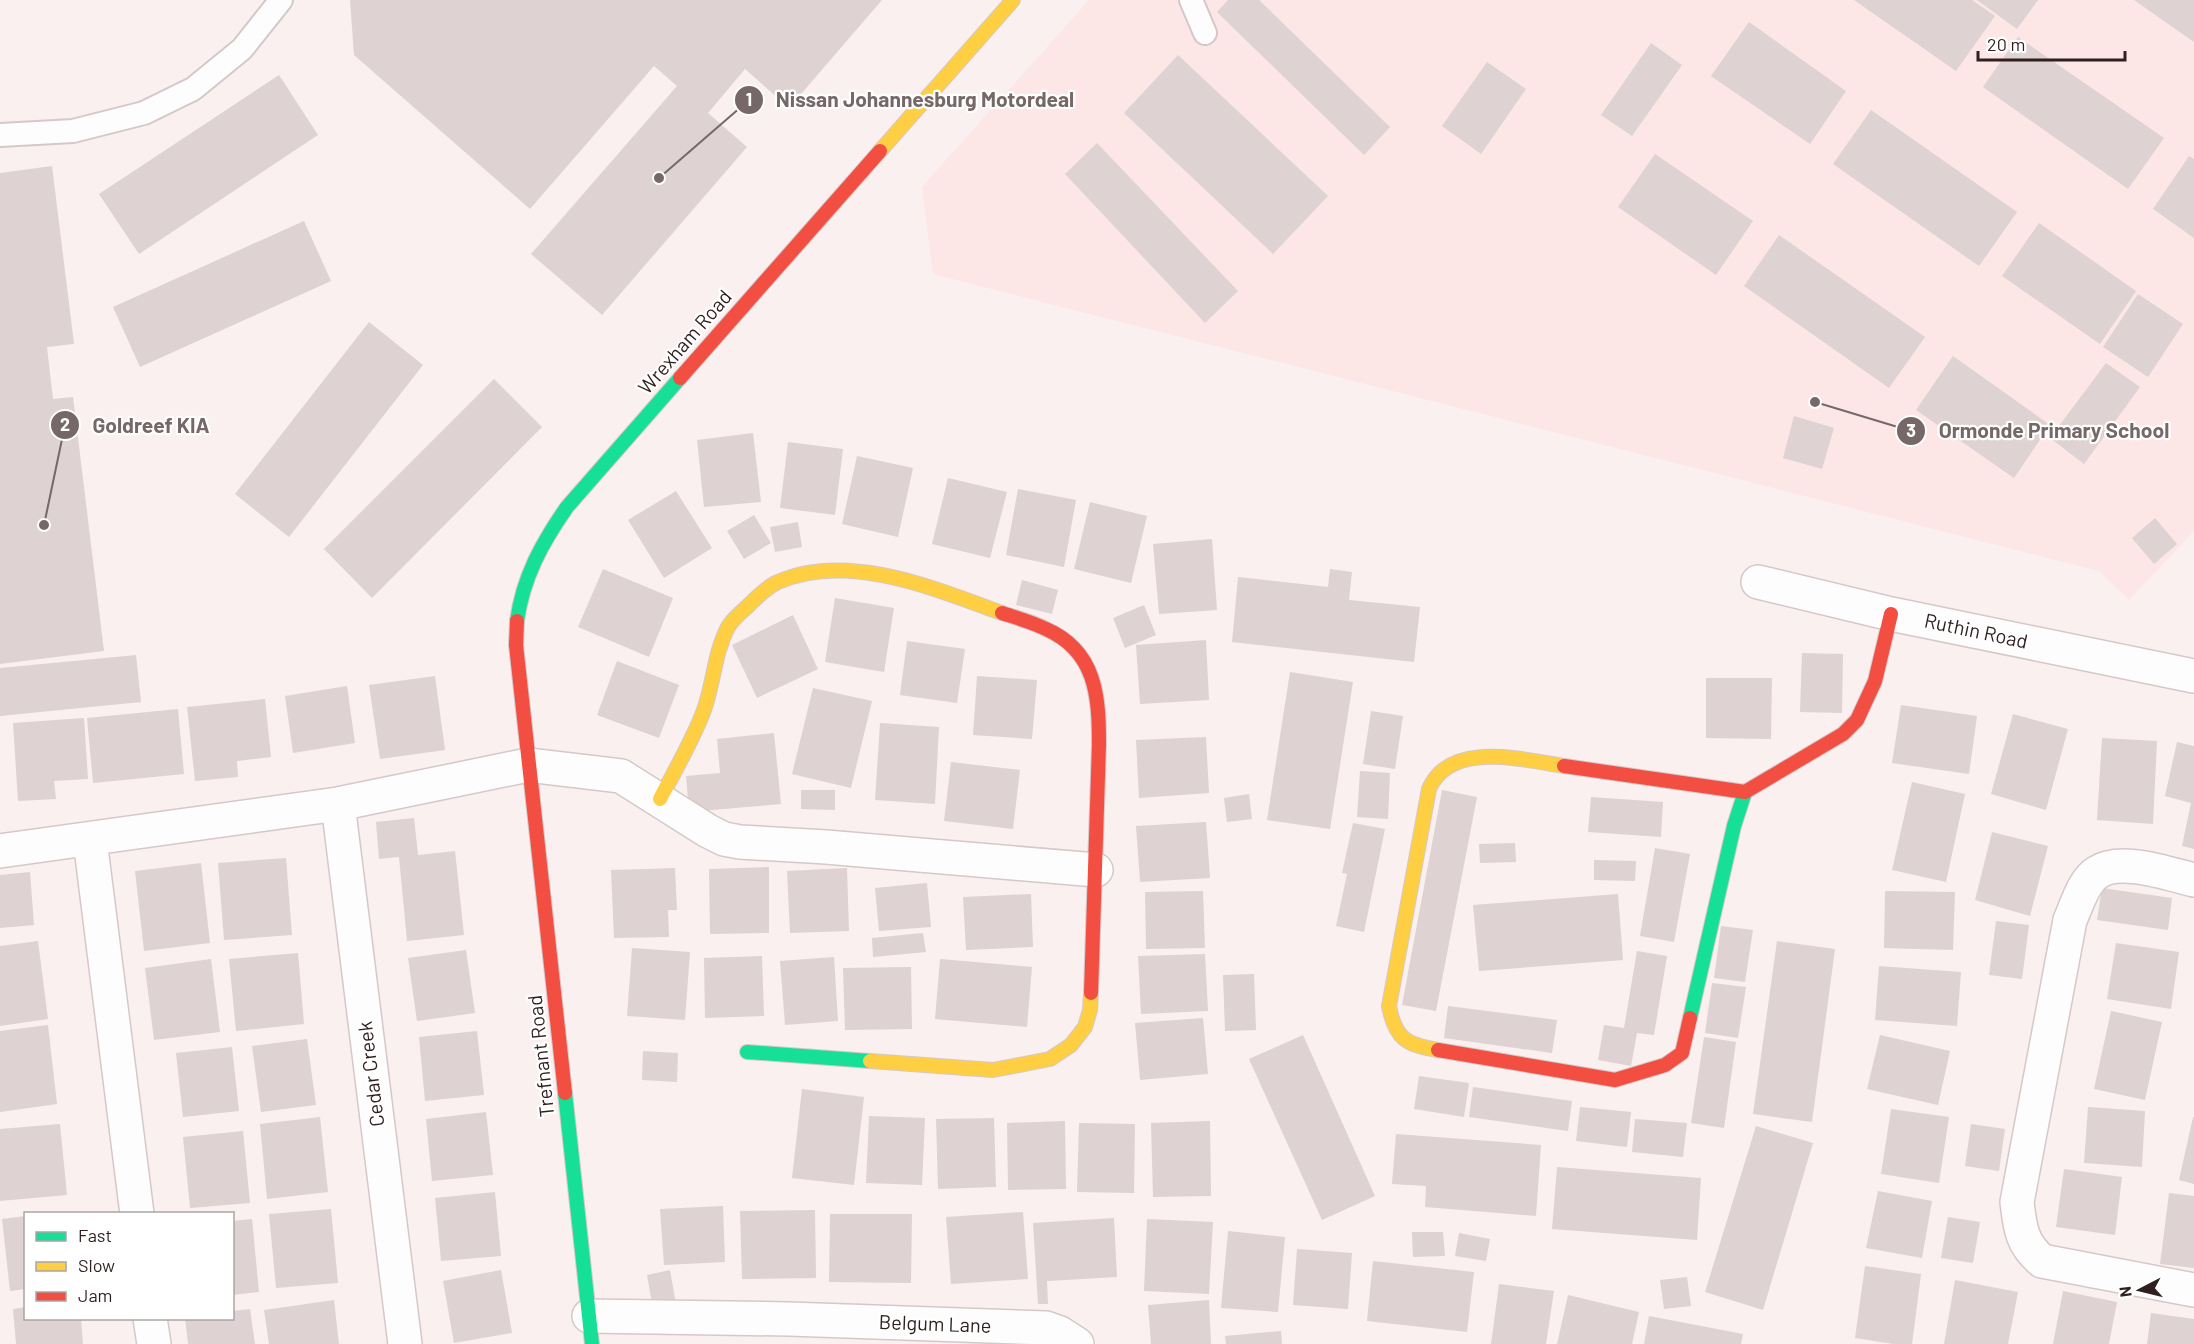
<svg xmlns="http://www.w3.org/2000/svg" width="2194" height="1344" viewBox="0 0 2194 1344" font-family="Barlow,sans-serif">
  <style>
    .built { fill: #fce6e6 }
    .building { fill: #ded2d2 }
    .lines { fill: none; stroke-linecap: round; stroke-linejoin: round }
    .lane-casing { stroke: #d5c8c8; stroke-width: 26 }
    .street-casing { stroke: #d5c8c8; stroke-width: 36 }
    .fast-casing { stroke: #d5c8c8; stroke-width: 16 }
    .slow-casing { stroke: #d5c8c8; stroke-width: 16 }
    .jam-casing { stroke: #d5c8c8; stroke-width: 16 }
    .lane { stroke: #fefdfd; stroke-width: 22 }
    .street { stroke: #fefdfd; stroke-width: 33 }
    .fast { stroke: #16e098; stroke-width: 14 }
    .slow { stroke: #ffcf43; stroke-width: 14 }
    .jam { stroke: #f24e42; stroke-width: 14 }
    .labels { text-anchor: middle; stroke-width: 4.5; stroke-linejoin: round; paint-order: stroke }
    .street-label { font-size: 20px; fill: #2f1f1f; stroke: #fff }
    .leader { fill: none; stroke: #766868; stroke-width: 2 }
    .callout-dot { fill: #766868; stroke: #fff; stroke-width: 2 }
    .mark-label { font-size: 18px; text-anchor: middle; font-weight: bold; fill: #fff }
    .callout-label { font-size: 21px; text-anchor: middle; font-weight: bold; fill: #766868; stroke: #fff; stroke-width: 4.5; stroke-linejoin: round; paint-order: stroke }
  </style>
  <rect width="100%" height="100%" fill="#faf0f0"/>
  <path class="built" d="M1089,0H2194V531L2129,600L2099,571L933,274L922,187Z"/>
  <path class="building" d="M350,0H882L789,108L745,69L708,113L747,147L602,315L531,254L677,86L654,66L530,209L354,55Z
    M1228,0H1259L1390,127L1364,155L1217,12Z
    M1854,0H1972L1995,16L1956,71Z
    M1977,0H2038L2017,29Z
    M2134,0H2194V42Z
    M1749,22L1846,91L1810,144L1711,76Z
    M2018,37L2164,138L2128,189L1983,87Z
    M1651,43L1682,65L1632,136L1601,115Z
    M1178,55L1328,196L1273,254L1124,113Z
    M1487,62L1526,89L1481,154L1442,126Z
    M279,75L318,135L139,254L99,194Z
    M1871,110L2017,212L1979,266L1833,164Z
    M1097,143L1238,291L1205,323L1065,174Z
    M1655,154L1753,221L1716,275L1618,207Z
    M2189,156L2194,159V238L2153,209Z
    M52,166L74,344L47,347L53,399L73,397L104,651L0,664V173Z
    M304,221L331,281L140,367L113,307Z
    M2039,223L2136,291L2100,344L2002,276Z
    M1779,235L1925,337L1889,388L1744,286Z
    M2138,294L2183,324L2148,377L2103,347Z
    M369,322L423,365L289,537L235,494Z
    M1953,356L2050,425L2014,478L1916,410Z
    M2106,363L2140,387L2084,464L2050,438Z
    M494,379L542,427L372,598L324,549Z
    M1794,416L1834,428L1822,469L1783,458Z
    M753,433L761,502L704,507L697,440Z
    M788,442L843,449L835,515L780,508Z
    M857,456L913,468L898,537L842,524Z
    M948,478L1007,492L990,558L932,544Z
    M1018,489L1076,500L1064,567L1006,555Z
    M676,491L712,548L664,578L628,520Z
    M1090,502L1147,516L1131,583L1074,569Z
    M754,515L771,543L744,559L727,531Z
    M2155,518L2177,544L2154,564L2132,538Z
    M798,522L802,547L775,552L770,527Z
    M1212,539L1217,610L1159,614L1153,544Z
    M603,569L673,598L649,657L578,627Z
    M1330,569L1352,572L1349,600L1420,607L1414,662L1232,642L1238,577L1328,587Z
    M1022,580L1058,590L1052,614L1016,605Z
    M835,598L894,608L884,672L825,662Z
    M1144,605L1156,635L1125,648L1113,618Z
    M793,615L818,669L757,698L732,645Z
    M1206,640L1209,700L1140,704L1136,645Z
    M907,641L965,649L957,703L900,695Z
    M1802,653L1843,654L1842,713L1800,712Z
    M136,655L141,702L0,716V668Z
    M617,661L679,685L659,738L597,715Z
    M1290,672L1353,682L1330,829L1267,820Z
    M435,676L445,750L380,759L369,685Z
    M977,676L1037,680L1032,739L973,735Z
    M1706,678H1772L1771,739L1706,738Z
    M347,686L355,743L293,753L285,696Z
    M813,688L872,701L851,788L792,774Z
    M265,699L271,757L237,761L238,777L195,781L187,707Z
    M1901,705L1977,716L1969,774L1892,763Z
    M178,709L184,774L93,783L87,718Z
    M1371,711L1403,716L1395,769L1363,764Z
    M2013,714L2068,729L2046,810L1991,794Z
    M84,718L88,779L54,781L56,799L18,801L13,723Z
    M880,723L939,727L935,804L875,800Z
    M774,733L781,804L689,812L686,776L720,773L717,739Z
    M1206,737L1209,793L1139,798L1136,740Z
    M2102,738L2157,741L2153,824L2097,820Z
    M2177,742L2194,746V849L2182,846L2191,803L2165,796Z
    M951,762L1020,770L1013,829L944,821Z
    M1360,771L1390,773L1388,819L1357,817Z
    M1912,782L1965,794L1946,882L1892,870Z
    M801,790H835V810L801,809Z
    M1442,790L1477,797L1436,1011L1402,1005Z
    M1249,794L1252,819L1227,822L1224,798Z
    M1591,797L1663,802L1661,837L1588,832Z
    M414,818L418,855L455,851L464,935L407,941L399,857L379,859L376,822Z
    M1206,822L1210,878L1140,882L1136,826Z
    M1353,823L1385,829L1364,932L1336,926L1347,874L1342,873Z
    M1992,832L2048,846L2030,916L1975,900Z
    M1515,843L1516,862L1480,863L1479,844Z
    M1655,848L1690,854L1674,942L1640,936Z
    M286,858L292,935L224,940L218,863Z
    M1594,860L1636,861L1635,881L1594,880Z
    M201,863L210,943L144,951L135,871Z
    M769,867V933L710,934L709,869Z
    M675,868L677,910H668L669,937L614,938L611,870Z
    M847,868L849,931L790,933L787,871Z
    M30,872L34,925L0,928V875Z
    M927,883L931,927L879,931L875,888Z
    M2102,888L2172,898L2168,930L2097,920Z
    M1203,891L1205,948L1146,949L1145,892Z
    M1885,891L1955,892L1953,950L1884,948Z
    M1031,894L1033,947L966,950L963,897Z
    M1618,894L1623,960L1479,971L1473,905Z
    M1996,921L2029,925L2022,979L1989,975Z
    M1721,926L1753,930L1745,982L1714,978Z
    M923,933L926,952L873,957L872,938Z
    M38,941L48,1019L0,1026V946Z
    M1777,941L1835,949L1812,1122L1753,1114Z
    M2116,943L2179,952L2171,1009L2107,999Z
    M632,948L690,952L685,1020L627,1016Z
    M466,950L475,1013L417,1021L408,958Z
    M1637,951L1667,956L1654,1035L1637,1033L1631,1066L1598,1060L1604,1025L1624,1028Z
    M298,953L304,1024L236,1031L229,959Z
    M1205,954L1208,1011L1141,1014L1138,956Z
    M762,956L764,1016L705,1018L704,958Z
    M834,957L838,1021L785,1025L780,961Z
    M211,959L220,1032L154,1040L145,968Z
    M940,959L1032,967L1027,1027L935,1019Z
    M1879,966L1961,972L1957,1026L1875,1020Z
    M911,967L912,1029L845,1030L843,968Z
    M1254,974L1256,1030L1225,1031L1223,975Z
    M1712,983L1746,987L1738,1038L1705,1033Z
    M1448,1006L1557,1020L1552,1053L1444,1038Z
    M2111,1011L2162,1022L2145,1100L2094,1089Z
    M1203,1018L1208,1074L1140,1080L1135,1023Z
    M48,1025L57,1104L0,1112V1031Z
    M477,1031L484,1095L425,1101L419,1037Z
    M1303,1035L1375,1196L1322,1220L1249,1059Z
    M1880,1035L1950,1051L1938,1105L1867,1089Z
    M1704,1037L1736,1042L1724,1128L1691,1123Z
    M307,1039L316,1105L261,1112L252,1046Z
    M232,1047L239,1111L183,1117L176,1053Z
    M643,1051L678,1053L677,1082L642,1080Z
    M1419,1076L1469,1083L1464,1117L1414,1109Z
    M1473,1087L1572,1101L1568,1131L1469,1117Z
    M802,1089L864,1097L854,1185L792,1178Z
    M1580,1107L1631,1112L1627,1147L1576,1141Z
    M2088,1107L2145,1111L2142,1167L2084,1163Z
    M1891,1109L1949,1117L1939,1183L1881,1174Z
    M486,1112L493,1175L432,1181L426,1119Z
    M869,1116L925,1118L922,1185L866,1183Z
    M320,1117L328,1192L267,1199L260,1124Z
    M2193,1117L2194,1118V1184L2179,1180Z
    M994,1118L996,1187L938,1189L936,1119Z
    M1635,1119L1687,1123L1683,1157L1632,1152Z
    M1065,1121L1066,1189L1008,1190L1007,1123Z
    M1210,1121L1211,1196L1153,1197L1151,1123Z
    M1079,1123L1135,1124L1134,1193L1077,1192Z
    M60,1124L67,1195L0,1201V1129Z
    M1971,1124L2005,1129L1999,1171L1965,1166Z
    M1756,1126L1813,1143L1763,1310L1705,1292Z
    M243,1131L250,1203L190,1208L183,1137Z
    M1396,1134L1541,1145L1536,1216L1425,1207L1426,1186L1392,1184Z
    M1557,1167L1701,1178L1697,1240L1552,1229Z
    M2064,1169L2122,1177L2115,1235L2056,1227Z
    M1878,1191L1932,1201L1922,1258L1866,1248Z
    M495,1192L501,1256L441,1261L435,1198Z
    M2169,1193L2194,1196V1268L2160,1264Z
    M723,1206L725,1262L664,1265L660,1209Z
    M331,1209L338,1283L276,1288L269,1214Z
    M815,1210L816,1278L742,1279L740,1211Z
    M1023,1212L1028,1279L951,1284L946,1217Z
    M830,1214H912L911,1283L829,1282Z
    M26,1216V1289L10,1291L2,1219Z
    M1948,1217L1980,1222L1973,1263L1941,1258Z
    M1114,1218L1117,1277L1047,1281L1048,1304H1038L1033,1223Z
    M252,1219L259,1292L232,1295V1221Z
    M1147,1219L1213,1222L1209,1294L1144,1291Z
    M1228,1231L1285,1237L1278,1312L1221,1308Z
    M1412,1232H1443L1445,1256L1413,1257Z
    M1459,1233L1490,1239L1486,1261L1455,1256Z
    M1297,1249L1352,1253L1348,1309L1293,1305Z
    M1373,1261L1474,1272L1467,1332L1367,1321Z
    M1865,1266L1921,1274L1912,1344H1893L1855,1338Z
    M501,1270L512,1333L454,1343L443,1281Z
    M670,1270L676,1304L653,1309L647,1275Z
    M1687,1277L1691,1306L1664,1309L1660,1280Z
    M1955,1280L2018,1292L2008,1344H1944Z
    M1499,1284L1554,1291L1546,1344H1491Z
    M2063,1291L2117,1302L2109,1344H2053Z
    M1568,1295L1639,1312L1632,1344H1557Z
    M334,1300L339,1344H269L264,1310Z
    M1209,1300L1211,1344H1151L1148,1305Z
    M26,1307V1318H81L83,1344H16L13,1309Z
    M250,1309L255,1344H188L185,1318H232V1311Z
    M2151,1313L2194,1319V1344H2147Z
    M1649,1316L1743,1334L1741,1344H1644Z
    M1281,1331L1282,1344H1226L1225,1336Z"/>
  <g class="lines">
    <g class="lane-casing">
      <path id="lane" d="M1191,0L1205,33
        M0,135L73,131L144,113L193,89L242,49L281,0"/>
    </g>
    <g class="street-casing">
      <path id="street" d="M1758,582L1891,614L2194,676
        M338,804L405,1344
        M90,840L137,1214
        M0,851L338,804L528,765L621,776L708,831L724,839L740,842L826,847L1096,870
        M2194,880C2169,874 2121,857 2098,872C2083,881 2077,905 2070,920L2017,1202C2020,1227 2021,1243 2042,1261L2194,1290
        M589,1316L789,1319L1046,1328L1060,1333L1077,1344
        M150,1318L154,1344"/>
    </g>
    <g class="fast-casing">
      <path id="fast" d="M517,621C523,577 542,543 567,507L680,378
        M1690,1018L1734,826L1745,792
        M747,1052L870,1061
        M565,1093L592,1344"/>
    </g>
    <g class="slow-casing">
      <path id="slow" d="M880,151L1013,0
        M660,799C675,770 693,740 704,710C714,682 714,654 728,627C733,618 743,611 750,604C758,596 768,586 778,582C847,551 936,589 1002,613
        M1438,1050C1407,1045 1395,1039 1389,1006L1429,789C1450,740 1524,760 1564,766
        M870,1061L993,1070L1050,1059L1071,1045L1085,1027L1090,1010L1091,993"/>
    </g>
    <g class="jam-casing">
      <path id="jam" d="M680,378L880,151
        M1002,613C1017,618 1032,622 1046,629C1096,651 1099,696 1099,744L1091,993
        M517,621L516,645L565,1093
        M1564,766L1745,792L1843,734L1857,720L1875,681L1891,614
        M1438,1050L1615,1080L1665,1065L1682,1053L1690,1018"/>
    </g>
    <use href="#lane" class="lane"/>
    <use href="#street" class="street"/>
    <use href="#fast" class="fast"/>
    <use href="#slow" class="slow"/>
    <use href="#jam" class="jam"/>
  </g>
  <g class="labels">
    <g class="street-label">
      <text transform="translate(685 342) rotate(-49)" y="7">Wrexham Road</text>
      <text transform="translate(1976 631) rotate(12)" y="7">Ruthin Road</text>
      <text transform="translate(541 1056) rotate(-96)" y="7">Trefnant Road</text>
      <text transform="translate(371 1074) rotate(-97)" y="7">Cedar Creek</text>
      <text transform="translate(935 1324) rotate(2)" y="7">Belgum Lane</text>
    </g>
  </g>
  <path class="leader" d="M659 178L749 100M44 525L65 425M1815 402L1911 431"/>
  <g class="callout-dot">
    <circle cx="659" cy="178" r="6"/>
    <circle cx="44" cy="525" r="6"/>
    <circle cx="1815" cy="402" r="6"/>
    <circle cx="749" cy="100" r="15"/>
    <circle cx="65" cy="425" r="15"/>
    <circle cx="1911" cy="431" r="15"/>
  </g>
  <g class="mark-label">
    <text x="749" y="106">1</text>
    <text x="65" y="431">2</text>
    <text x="1911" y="437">3</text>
  </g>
  <g class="callout-label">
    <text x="925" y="107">Nissan Johannesburg Motordeal</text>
    <text x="151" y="433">Goldreef KIA</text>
    <text x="2054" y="438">Ormonde Primary School</text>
  </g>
  <rect x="24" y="1212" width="210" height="108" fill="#ffffff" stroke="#aca5a5" stroke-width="1.5"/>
  <rect x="36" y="1232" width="30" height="9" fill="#16e098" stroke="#aca5a5" stroke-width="1.5"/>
  <text x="78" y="1242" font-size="18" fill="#2f1f1f">Fast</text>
  <rect x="36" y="1262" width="30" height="9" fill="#ffcf43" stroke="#aca5a5" stroke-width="1.5"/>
  <text x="78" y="1272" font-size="18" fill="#2f1f1f">Slow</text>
  <rect x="36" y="1292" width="30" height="9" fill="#f24e42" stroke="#aca5a5" stroke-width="1.5"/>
  <text x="78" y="1302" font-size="18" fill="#2f1f1f">Jam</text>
  <g transform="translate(2140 1290) rotate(263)" stroke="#ffffff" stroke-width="4.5" paint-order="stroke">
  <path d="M0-4.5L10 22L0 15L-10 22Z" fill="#2f1f1f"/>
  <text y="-9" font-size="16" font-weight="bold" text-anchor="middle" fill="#2f1f1f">N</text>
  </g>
  <path d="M1978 51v9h147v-9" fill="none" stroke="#2f1f1f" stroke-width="3"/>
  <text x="1987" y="51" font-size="18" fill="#2f1f1f" stroke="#ffffff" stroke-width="4.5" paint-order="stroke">20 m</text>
</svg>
